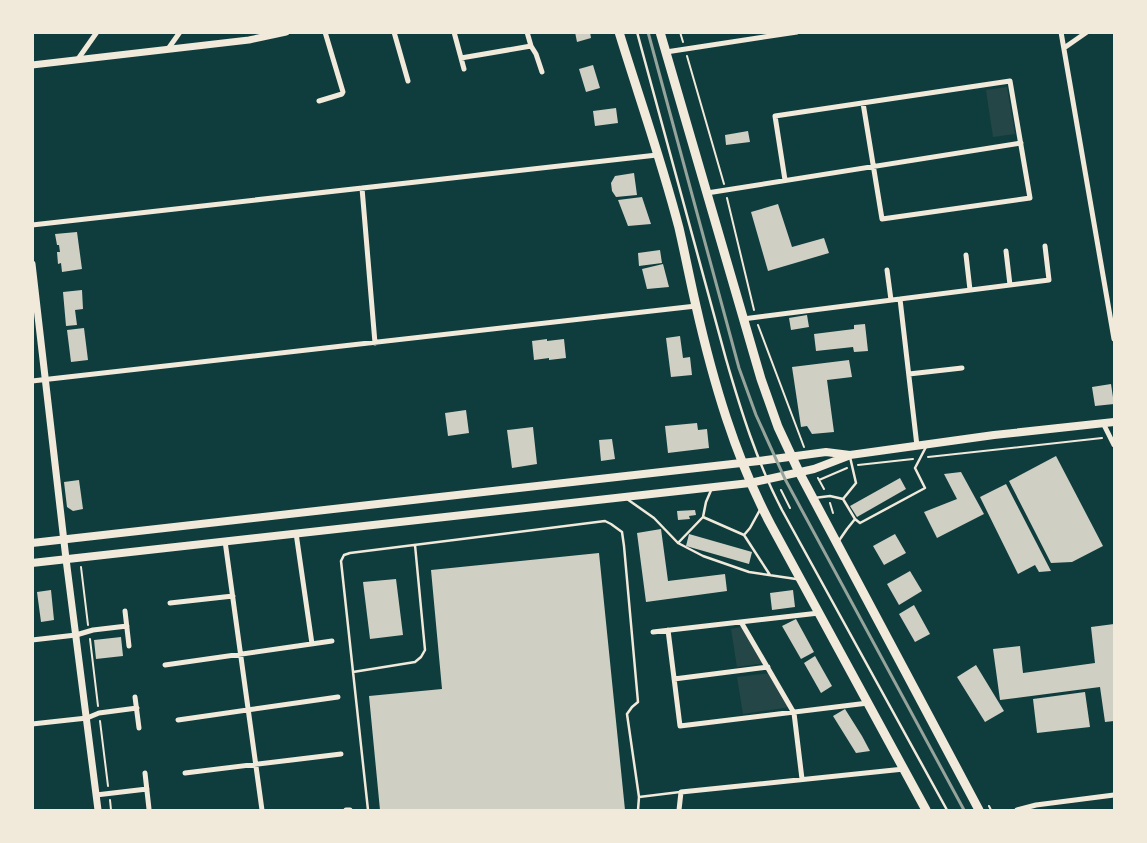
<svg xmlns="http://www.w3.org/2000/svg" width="1147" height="843" viewBox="0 0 1147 843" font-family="'Nunito Sans',sans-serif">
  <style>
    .green { fill: #244646 }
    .building { fill: #cfcfc3 }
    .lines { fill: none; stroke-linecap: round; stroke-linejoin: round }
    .path { stroke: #f1e9da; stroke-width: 2 }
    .service { stroke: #f1e9da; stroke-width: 2.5 }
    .minor { stroke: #f1e9da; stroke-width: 5 }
    .tertiary { stroke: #f1e9da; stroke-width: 7 }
    .secondary { stroke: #f1e9da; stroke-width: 8 }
    .primary { stroke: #f1e9da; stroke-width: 9 }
    .rail { stroke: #97a49c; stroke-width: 3 }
  </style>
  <rect width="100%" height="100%" fill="#0f3d3e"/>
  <path class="green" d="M1007,87L1015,134L993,137L986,90Z
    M745,626L766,663L737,667L731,629Z
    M770,673L790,707L743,714L737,677Z"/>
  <path class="building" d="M575,32H590L591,38L577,42Z
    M593,65L600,88L586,92L579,69Z
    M616,108L618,123L595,126L593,111Z
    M748,131L750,142L726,145L725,135Z
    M634,173L637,195L616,197L612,191L611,183L615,176Z
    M642,197L651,224L628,226L618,200Z
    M778,204L792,247L824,238L829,253L768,271L751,212Z
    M77,232L82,269L62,272L61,263L58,264L57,252H60L59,245H57L55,234Z
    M660,250L662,263L639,266L638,253Z
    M663,264L669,287L647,289L642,269Z
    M82,290L83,309L75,310L77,325L66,326L63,292Z
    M807,315L809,327L791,330L789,318Z
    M865,324L868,351L854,352L853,347L816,351L814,334L854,329V325Z
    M84,328L88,360L71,362L67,330Z
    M680,336L683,358L690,357L692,375L671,377L666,338Z
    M547,339V341L564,339L566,358L549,360V358L534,360L532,341Z
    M849,360L852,377L827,380L834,432L812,434L807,426L801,427L792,367Z
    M1111,384L1114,404L1095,406L1092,387Z
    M466,410L469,433L448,436L445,413Z
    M697,423L698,430L707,429L709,448L668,453L665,426Z
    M533,427L537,464L512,468L507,430Z
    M612,439L615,459L601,461L599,440Z
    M1056,456L1103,546L1072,562L1051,563L1009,481Z
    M961,472L984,514L937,538L924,512L957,499L944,474Z
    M900,478L906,489L857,517L850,506Z
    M79,480L83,509L73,511L67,507L64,482Z
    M1006,484L1051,571L1039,572L1035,565L1018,574L980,497Z
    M695,510L696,515L689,516L690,519L678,520L677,511Z
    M661,529L668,581L725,574L727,591L646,602L637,533Z
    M689,534L752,552L749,564L686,546Z
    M895,534L906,553L884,565L873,546Z
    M599,553L625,810H380L369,696L442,689L431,570Z
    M910,571L922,591L899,605L887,584Z
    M396,579L403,635L370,639L363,582Z
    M51,590L54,620L41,622L37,592Z
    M793,590L795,607L772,610L770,593Z
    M914,605L930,634L915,642L899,614Z
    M796,619L814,652L801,659L782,626Z
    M1114,624V721L1105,722L1100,687L1000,700L993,649L1020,646L1023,673L1095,663L1091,627Z
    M121,637L123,656L96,659L94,640Z
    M815,656L832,686L821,693L804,663Z
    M976,665L1004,711L985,722L957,677Z
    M1085,692L1090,727L1037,733L1033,699Z
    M845,709L862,736L870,751L856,753L833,716Z"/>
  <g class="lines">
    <path class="path" d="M680,32L683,42
      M687,56L724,184
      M727,198L754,310
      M758,325L804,447
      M928,457L1102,438
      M858,465L913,459
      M818,478L824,489
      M819,480L847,468
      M781,490L790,508
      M830,503L833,513
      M81,567L88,625
      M90,639L98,706
      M100,721L108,786
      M110,800L111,810
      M989,806L991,810"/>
    <path class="service" d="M637,32L726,359C741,411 757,462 782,510L947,810
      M814,498L830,496L843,499L855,519L847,529L838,542
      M627,499L654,518L678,543L703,556L749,572L796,579
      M843,499L856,483L850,457
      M761,508L750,528L744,535L770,575
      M703,517L744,535
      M855,519L860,523L925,488L915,468L927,445
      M678,543L703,517L706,502L712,488
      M353,672L415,662L421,657L425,650L415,545
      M639,797L680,792
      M368,810L341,561L344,555L350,553L605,521L611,524L622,532L624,546L638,702L632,707L627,714L639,797L638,810"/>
    <path class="minor" d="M394,32L408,81
      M454,32L464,69
      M527,32L531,46L536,54L542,72
      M1061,32L1114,339
      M1064,48L1087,32
      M168,49L180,32
      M666,52L797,32
      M461,58L531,46
      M78,59L97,32
      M319,101L342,94L343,92L325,32
      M785,180L775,116L1010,81L1030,198L882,219L863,103
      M362,188L375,343
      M707,193L1021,143
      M32,225L657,155
      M1006,251L1010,285
      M966,255L970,290
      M887,270L891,300
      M900,299L917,446
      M743,319L1049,280L1045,246
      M909,374L962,368
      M32,381L696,306
      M1103,423L1114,445
      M296,533L312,644
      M225,541L262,810
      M170,603L233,596
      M125,611L129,646
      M741,622L794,713L802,779
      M668,630L680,726L868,703
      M653,632L819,613
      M32,640L76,635L93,630L127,626
      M165,665L332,641
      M674,679L768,667
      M135,697L139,728
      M178,720L338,697
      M32,724L87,718L99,713L137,708
      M145,773L149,809
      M185,773L341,754
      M96,795L147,789
      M346,810H350
      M679,810L681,792L904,769
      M1017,810L1036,805L1114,795"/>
    <path class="tertiary" d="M32,65L249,40L286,32
      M32,264L66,559L98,810"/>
    <path class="secondary" d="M32,543L759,461L826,452L850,455L994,435L1114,422
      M32,563L750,483L814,469L848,456"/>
    <path class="primary" d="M619,32C639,97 662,162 679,228C685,254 690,280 696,306C713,381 735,457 771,525L926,810
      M660,32L761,379L778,427L799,472L979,810"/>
    <path class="rail" d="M648,32L739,368L756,415L785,479L964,810"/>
  </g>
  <rect width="1147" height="843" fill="none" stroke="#f1e9da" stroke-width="68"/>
</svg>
